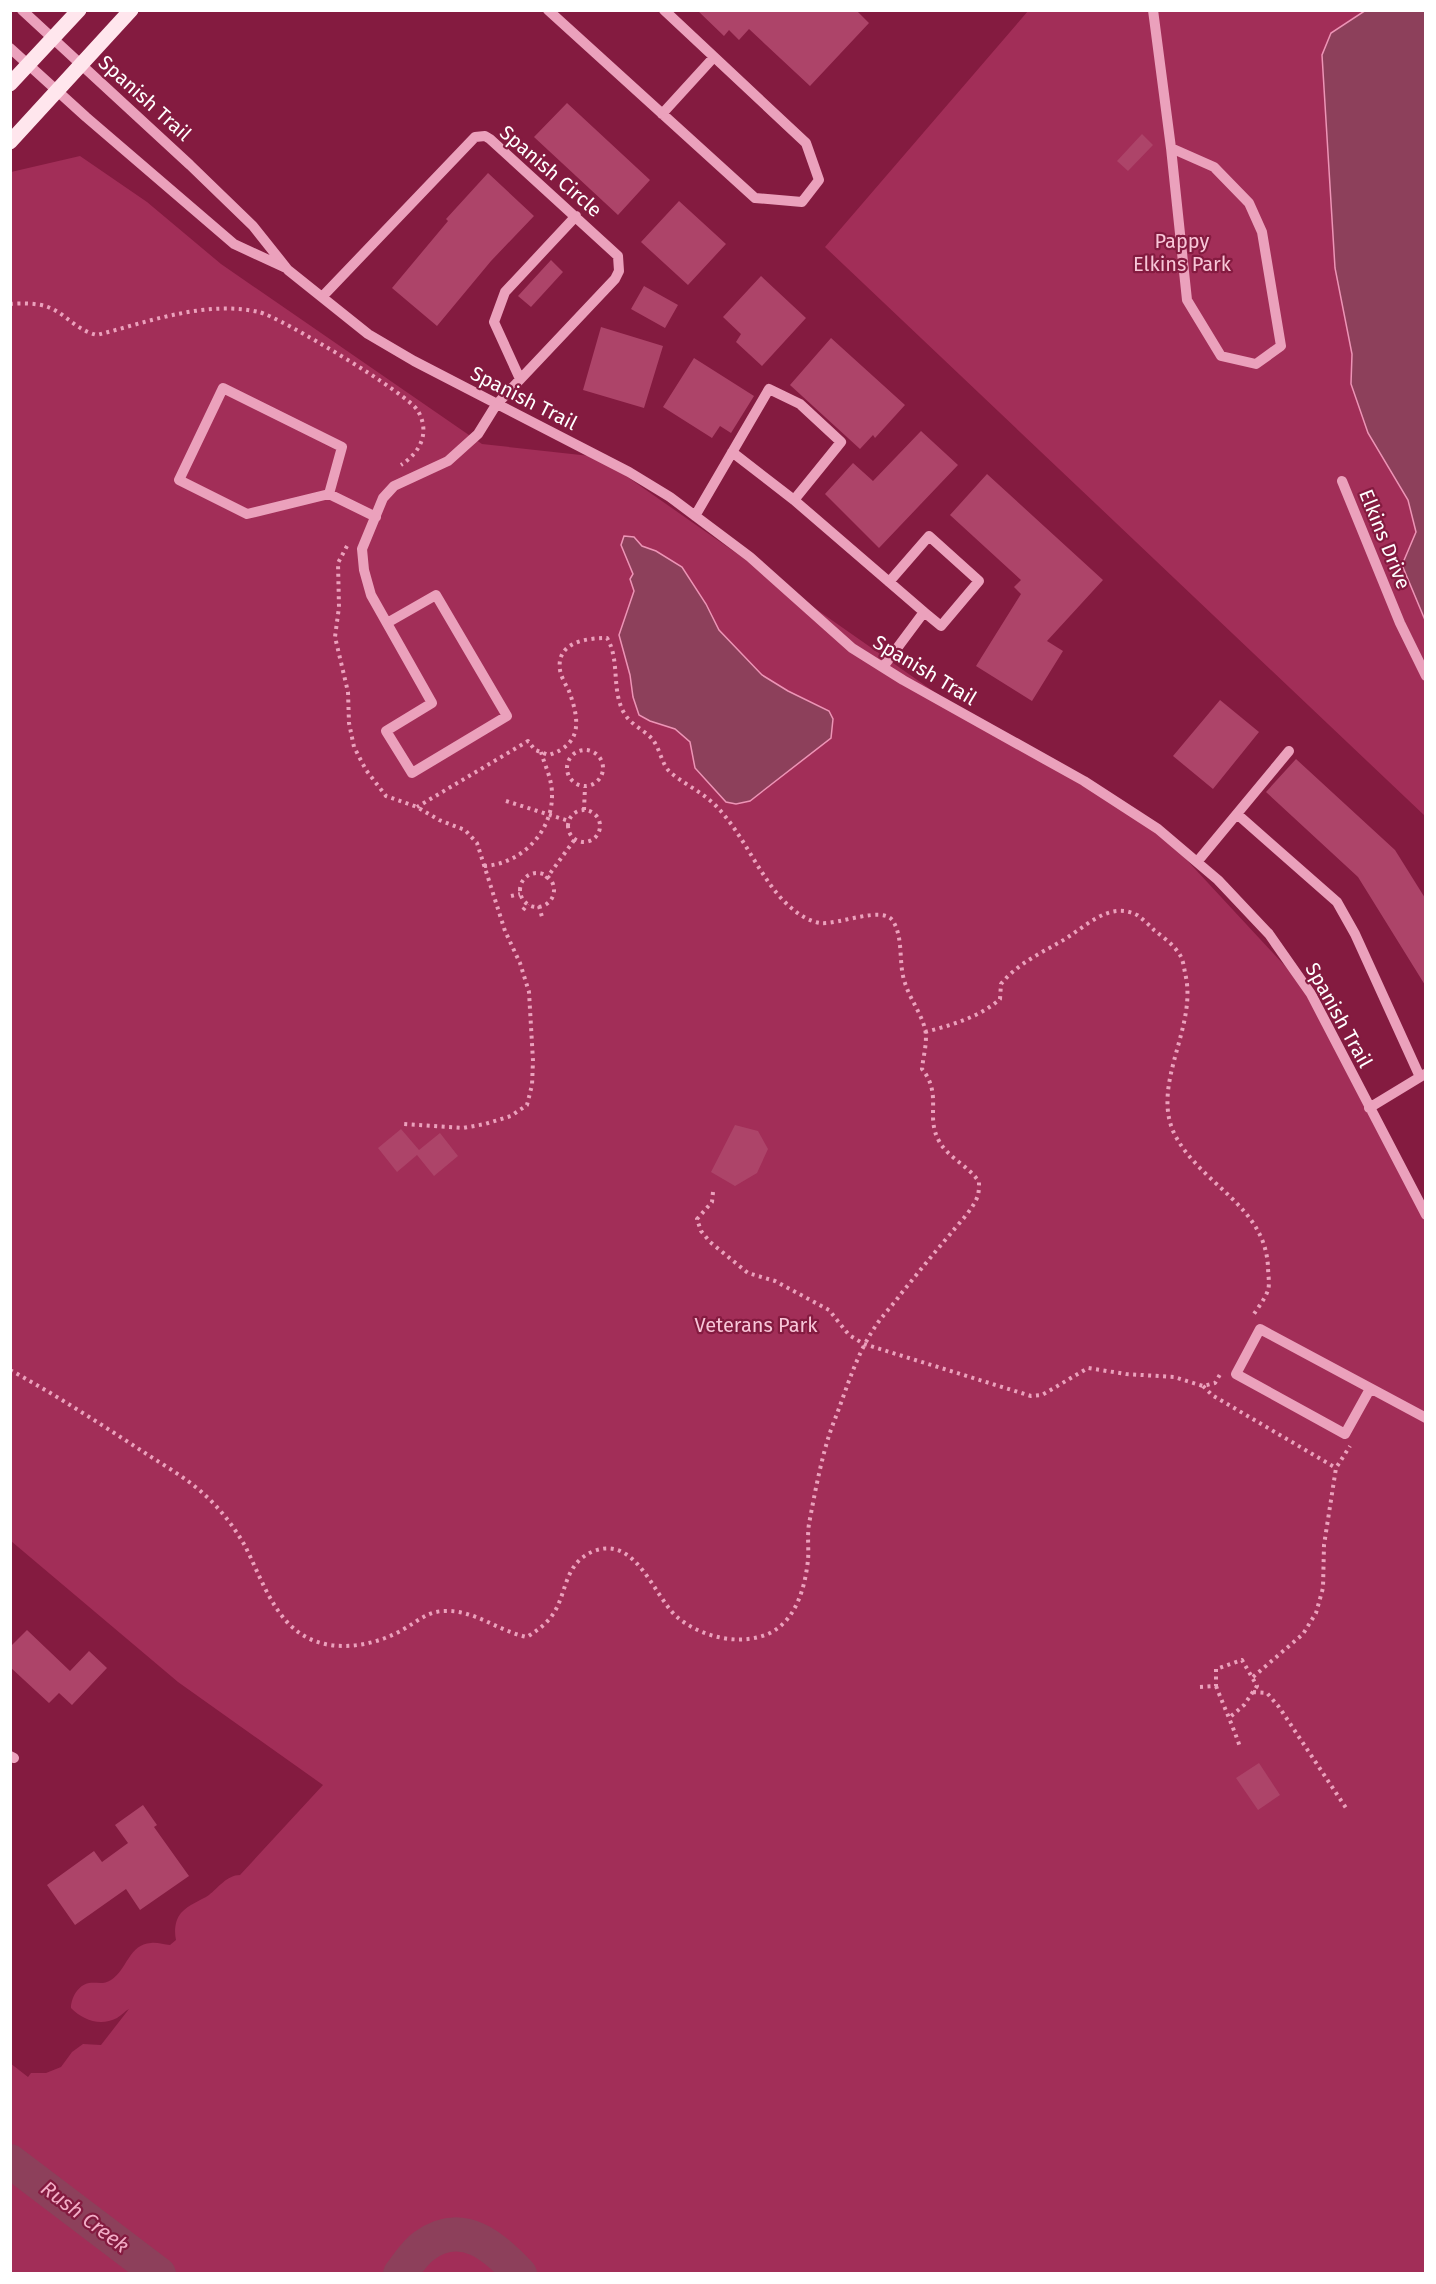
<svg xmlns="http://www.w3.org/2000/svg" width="1436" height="2284" viewBox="0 0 1436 2284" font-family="'Fira Sans',sans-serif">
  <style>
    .green { fill: #a22e58 }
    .water { fill: #8d405b; stroke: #ed94b6; stroke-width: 1.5 }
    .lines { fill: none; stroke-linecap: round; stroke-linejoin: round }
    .river { stroke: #8d405b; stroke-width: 34 }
    .building { fill: #ad4469 }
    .path { stroke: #eba1bc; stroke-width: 4; stroke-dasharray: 3 4.5; stroke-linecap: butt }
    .minor { stroke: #eba1bc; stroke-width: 10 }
    .major { stroke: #ffe6ed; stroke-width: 15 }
    .labels { text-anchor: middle; stroke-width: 4.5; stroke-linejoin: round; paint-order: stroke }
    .street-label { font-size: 20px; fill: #fff; stroke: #841b40 }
    .park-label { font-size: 20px; fill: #f8c6d8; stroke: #841b40 }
    .water-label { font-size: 21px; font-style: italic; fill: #f2adc6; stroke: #841b40 }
  </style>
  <rect width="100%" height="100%" fill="#841b40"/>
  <path class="green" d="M1028,11H1425V816L825,247Z
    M80,156L147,202L221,264L482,444L599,457L973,719L1158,829L1311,994L1425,1214V2273H11L10,2063L28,2077L31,2073H46L61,2067L72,2052L83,2044L101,2045L129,2009C125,2011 122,2015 117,2018C100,2027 83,2020 71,2008C71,1998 78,1985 89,1983C98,1982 103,1985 111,1980C127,1970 129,1944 151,1943C157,1942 164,1945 170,1945L176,1940C174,1931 175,1920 181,1913C189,1904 200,1901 209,1895C218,1888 227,1875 240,1875L323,1785L178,1682L11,1541V172Z"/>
  <path class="water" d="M1366,10L1425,11V620L1402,565L1416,532L1408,500L1368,433L1351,384L1352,354L1335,268L1322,55L1331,33Z
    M624,536L634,537L642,546L656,551L682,567L706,604L719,630L762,675L788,691L829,711L833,719L831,738L750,801L736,804L726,802L695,768L690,742L675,729L650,721L639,715L633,697L630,675L619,635L634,591L630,579L633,574L621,545Z"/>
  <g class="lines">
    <path class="river" d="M10,2161L159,2274
      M400,2274C407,2265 415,2252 424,2246C462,2218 494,2246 520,2274"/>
  </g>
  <path class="building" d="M697,10H856L869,23L810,86L749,29L739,40L729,30L724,36Z
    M567,103L650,180L618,215L534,137Z
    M1142,134L1153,145L1128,171L1117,161Z
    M488,173L534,216L491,261L437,326L392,288L448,221L446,219Z
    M679,201L726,244L688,285L641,242Z
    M551,260L563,272L531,307L518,296Z
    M761,276L806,318L762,366L736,342L741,334L723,317Z
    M644,286L678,305L665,328L631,309Z
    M601,327L663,346L644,408L583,390Z
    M831,338L905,405L875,438L873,435L860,449L790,385Z
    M694,358L754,396L731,433L720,426L712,438L663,407Z
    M921,431L958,465L879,548L825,494L853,463L873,481Z
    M987,474L1103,580L1047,641L1063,651L1032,701L976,666L1021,594L1014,587L1021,580L950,515Z
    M1220,700L1259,732L1213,789L1173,756Z
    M1296,759L1395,850L1425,898V985L1358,877L1266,792Z
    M735,1125L758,1131L768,1149L757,1173L735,1186L711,1172Z
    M401,1129L419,1150L440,1133L458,1156L434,1176L417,1155L397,1172L378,1148Z
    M27,1630L70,1671L89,1651L107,1668L72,1705L59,1693L49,1703L10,1667V1647Z
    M1259,1763L1280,1795L1258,1810L1236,1778Z
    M143,1805L157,1825L154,1827L189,1876L140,1910L126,1889L75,1925L47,1885L94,1851L102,1862L128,1843L115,1825Z"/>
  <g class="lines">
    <path class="path" d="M10,304C21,303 38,303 48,307C66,314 76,330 97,335C148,322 205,300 259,312C280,317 409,394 418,411C430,432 421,452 401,465
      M347,546L338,563L339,607L335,637L348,692L349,723L354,747L366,770L386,796L417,807L439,820L465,830L477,843L505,931L520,963L529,992L533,1061L532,1085L527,1105L511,1116L485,1124L463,1128L403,1124
      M567 768a18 18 0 1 1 36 0a18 18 0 1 1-36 0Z
      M506,801L569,821
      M584,810L585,787
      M568 826a16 16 0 1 1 32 0a16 16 0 1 1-32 0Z
      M484,866C522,864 553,831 552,794C552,779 545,766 541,752
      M520 890a17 17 0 1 1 34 0a17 17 0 1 1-34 0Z
      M546,879L575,839
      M511,896L520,894
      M539,906L542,917
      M523,910L528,904
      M925,1032C952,1025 980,1017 1000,999L1001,984C1016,965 1039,954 1060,942C1084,929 1108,900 1137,915C1143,919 1149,925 1154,930C1163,937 1174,945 1180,955C1183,960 1184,967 1185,973C1199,1027 1148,1086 1176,1137C1203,1186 1265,1206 1268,1267C1268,1274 1270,1284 1268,1290C1265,1299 1257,1309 1252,1317
      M713,1192L712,1202L697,1219L701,1231L710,1242L748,1273L775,1281L829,1310L849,1335L864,1344L1031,1396L1042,1395L1088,1368L1126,1374L1174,1377L1203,1386L1215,1383L1222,1371
      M10,1370C56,1395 99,1423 142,1451C163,1465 187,1478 206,1496C221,1510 235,1528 245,1546C261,1577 274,1621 308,1638C337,1653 377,1645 404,1629C418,1621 428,1611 445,1611C475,1610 498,1631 527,1637C536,1631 544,1626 551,1617C568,1595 562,1564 594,1551C636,1535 654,1596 676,1616C700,1637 740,1647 770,1633C796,1620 805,1588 808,1560C809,1549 807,1536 809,1524C815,1492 823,1448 835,1419C847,1388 856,1355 875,1327C882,1316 892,1306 900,1295C917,1274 934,1253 952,1232C960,1222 974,1208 978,1195C979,1191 979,1186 979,1182C969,1166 948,1158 939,1141C925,1116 943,1095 922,1069C923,1057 928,1041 925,1029C921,1013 910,999 905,983C898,964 904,939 893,921C883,905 839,925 820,923C808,921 798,914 789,906C761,881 745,836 717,807C703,792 685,785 670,772C662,765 660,749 653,740C646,731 633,726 626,716C610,693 621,661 607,638C586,638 556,642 560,670C561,677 566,685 569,691C580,721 582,744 549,755L535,750L528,741L417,807
      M1203,1386L1212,1395L1336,1468
      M1253,1677L1303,1634L1316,1613L1323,1588L1324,1545L1336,1468L1350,1446
      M1216,1686C1224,1707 1233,1726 1240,1747
      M1200,1687L1216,1686V1669L1242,1660L1257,1686L1244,1705L1229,1718
      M1253,1692L1267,1693L1279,1707L1346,1808"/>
    <path class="minor" d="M22,10L190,165L253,226L288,270L368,334L414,361L629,472L670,497L750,557L852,648L903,680L1084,781L1158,829L1218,880L1269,934L1311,994L1426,1215
      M548,10L755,198L802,202L819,180L806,143L664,10
      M1153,10L1171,148L1187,300L1221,356L1256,364L1281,346L1262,232L1249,203L1214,167L1171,148
      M10,48L86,117L234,244L286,268
      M662,114L714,57
      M322,297L475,137L485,136L490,139L618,256L619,271L615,279L496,405L478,434L448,461L394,486L383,498L362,549L364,570L371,595L432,703L386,731L412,773L507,716L436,595L387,623
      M520,379L494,322L505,292L576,216
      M732,452L794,500
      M1342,481L1400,623L1426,676
      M329,494L342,447L223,388L179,480L247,514L329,494L376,517
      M695,516L769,389L800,404L841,442L794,500L924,612L883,667
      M889,582L929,536L979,581L941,626L924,612
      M1237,814L1337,902L1355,934L1420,1077
      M1197,862L1289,751
      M1369,1108L1425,1074
      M1370,1389L1345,1434L1236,1374L1260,1329L1426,1418
      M10,1756L14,1758"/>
    <path class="major" d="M10,84L79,10
      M10,142L131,10"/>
  </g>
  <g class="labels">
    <g class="street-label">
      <text transform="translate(145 98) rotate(42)" y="7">Spanish Trail</text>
      <text transform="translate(551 171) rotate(41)" y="7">Spanish Circle</text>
      <text transform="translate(524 398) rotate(27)" y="7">Spanish Trail</text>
      <text transform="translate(1385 539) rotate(68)" y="7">Elkins Drive</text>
      <text transform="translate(925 670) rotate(31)" y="7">Spanish Trail</text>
      <text transform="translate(1339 1015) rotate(61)" y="7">Spanish Trail</text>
    </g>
    <g class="park-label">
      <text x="1182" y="248">Pappy<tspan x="1182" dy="23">Elkins Park</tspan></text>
      <text x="756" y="1332">Veterans Park</text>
    </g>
    <g class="water-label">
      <text transform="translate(85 2217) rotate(37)" y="7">Rush Creek</text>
    </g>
  </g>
  <rect width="1436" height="2284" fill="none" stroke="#ffffff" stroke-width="24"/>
</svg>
